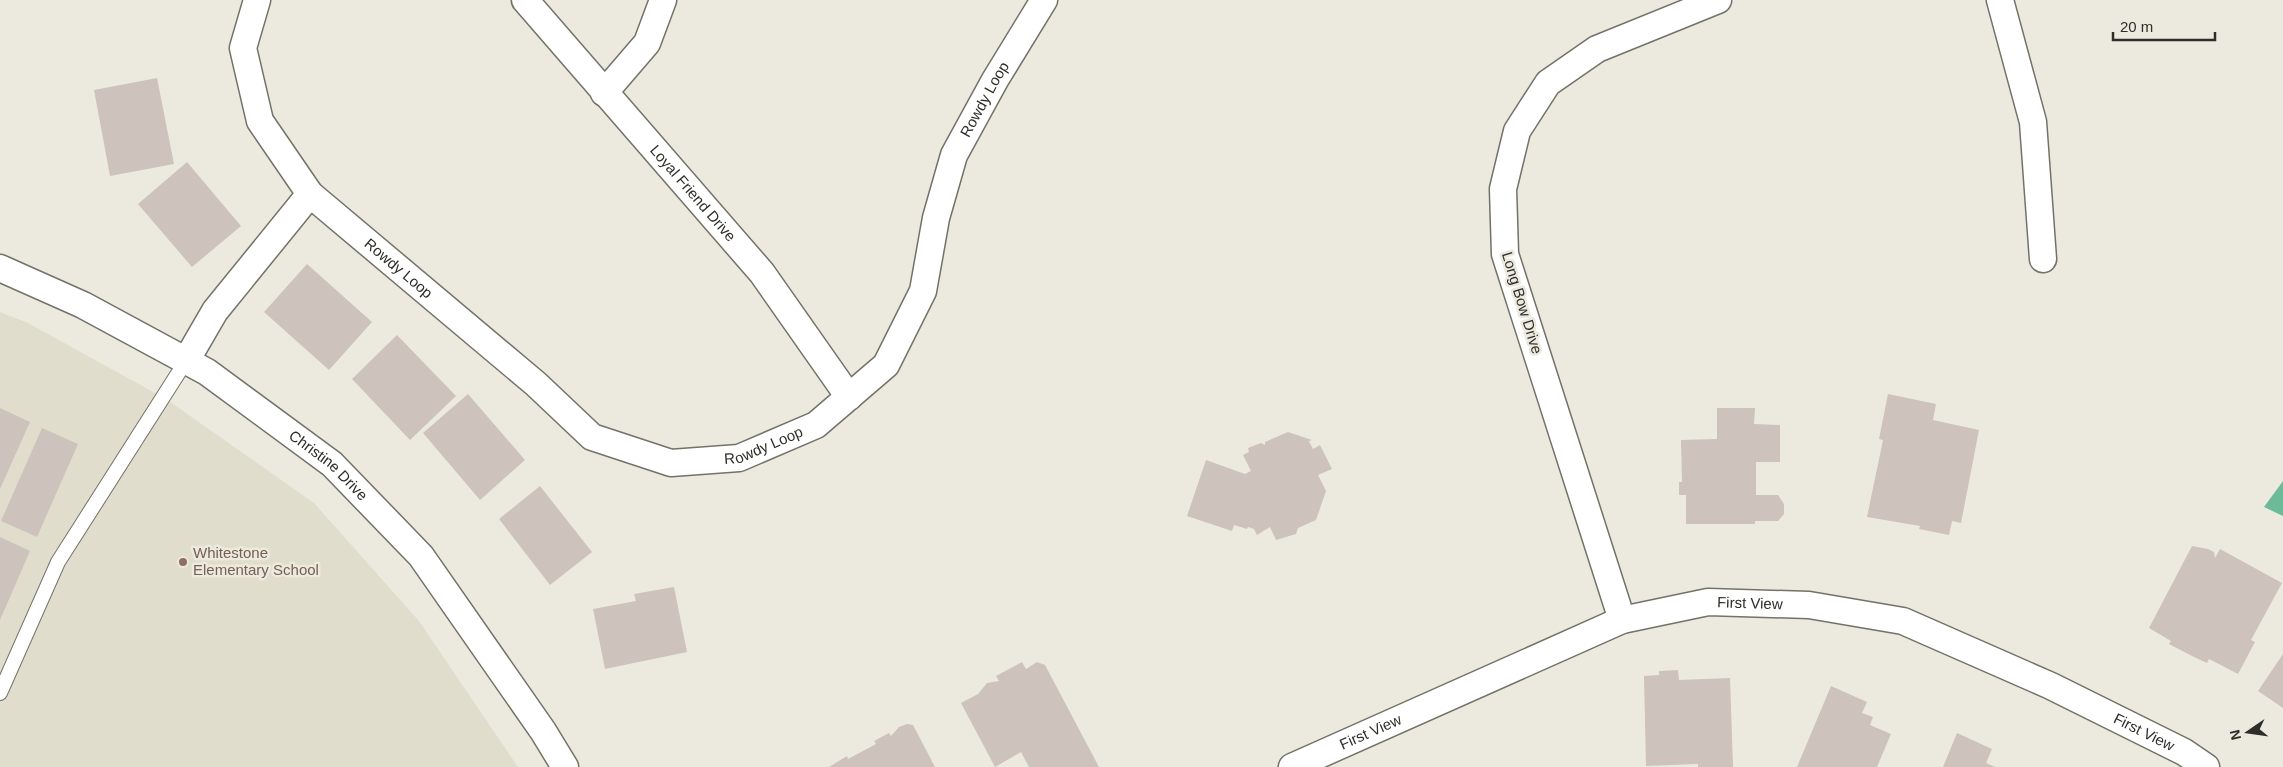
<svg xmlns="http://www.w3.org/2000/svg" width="2283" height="767" viewBox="0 0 2283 767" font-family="Arial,sans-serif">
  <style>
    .built { fill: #e0ddcc }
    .forest { fill: #6dba98 }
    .building { fill: #cdc2bc }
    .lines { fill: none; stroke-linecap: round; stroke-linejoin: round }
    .lane-casing { stroke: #737268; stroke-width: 16 }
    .street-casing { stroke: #737268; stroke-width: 29 }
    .lane { stroke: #fff; stroke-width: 14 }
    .street { stroke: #fff; stroke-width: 26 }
    .education-dot { fill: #8d6e63; stroke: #eceadf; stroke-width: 2 }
    .labels { text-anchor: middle; stroke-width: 5; stroke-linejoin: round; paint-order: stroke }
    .street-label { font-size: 15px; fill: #2d2d29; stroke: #eceadf }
    .education-label { font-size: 15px; fill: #785e54; stroke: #eceadf; text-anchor: start }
  </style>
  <rect width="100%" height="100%" fill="#eceadf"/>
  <path class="built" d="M0,312L28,323L166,399L314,503L419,621L518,767H0Z"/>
  <path class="forest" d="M2283,481V516L2264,507Z"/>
  <path class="building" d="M157,78L174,164L110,176L94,90Z
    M187,162L241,226L192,267L138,204Z
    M307,264L372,322L329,370L264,312Z
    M397,335L456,396L410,440L352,379Z
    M468,394L525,460L480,500L423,433Z
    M1888,394L1936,404L1933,420L1979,430L1961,523L1952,521L1949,535L1919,529L1920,526L1867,517L1883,440L1879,439Z
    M0,408L30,422L0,489Z
    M1717,408H1755L1754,424L1780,425V462H1756V495H1778L1784,504V514L1778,521H1755V524H1686V495H1679V482H1682L1681,440L1717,439Z
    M42,428L78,444L37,537L1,521Z
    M1288,432L1312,440L1309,441L1313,449L1320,445L1332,469L1318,475L1326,491L1316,520L1298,528L1296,534L1276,540L1270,527L1257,535L1254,529L1248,527L1247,529L1234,525L1232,531L1187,516L1206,460L1245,474L1251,471L1243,455L1249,452L1248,448L1261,443L1265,445V442Z
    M540,486L592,552L550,585L499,519Z
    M0,537L30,551L0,620Z
    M2192,546L2208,549L2214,552L2215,558L2220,549L2282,583L2251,640L2255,642L2238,674L2209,659L2207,663L2192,656L2169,644L2171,641L2149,628Z
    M674,587L687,652L605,669L593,609L636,601L634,594Z
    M2283,654V708L2258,691Z
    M1022,662L1026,669L1037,662L1045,665L1099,767H1029L1021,752L995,767L961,703L978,694L987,683L999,681L996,676Z
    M1678,670L1679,680L1730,678L1733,767H1698V764L1646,766L1644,676L1659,675V671Z
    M1831,686L1867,702L1862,713L1873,717L1870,725L1891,734L1877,767H1797Z
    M907,724L913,725L935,767H829L847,756L848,759L876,744L874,741L889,733L891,736L899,727Z
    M1957,733L1992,749L1986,763L1995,767H1943Z"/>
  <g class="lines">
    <g class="lane-casing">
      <path id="lane" d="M0,693L58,562L186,361"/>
    </g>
    <g class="street-casing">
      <g id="street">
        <path id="s1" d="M257,0L243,48L260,121L310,194L536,384L592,437L671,463L739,458L816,425L886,365L923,291L936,218L954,155L995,80L1044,0"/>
        <path id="s2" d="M525,0L762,273L849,397"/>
        <path d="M2000,0L2033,122L2043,259"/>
        <path d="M604,93L647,43L663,0"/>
        <path id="s3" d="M0,268L83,305L207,372L332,464L421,556L543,731L565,767"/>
        <path d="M186,361L215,311L310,194"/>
        <path d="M1622,620L1505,254L1503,189L1517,131L1548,83L1597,49L1718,0"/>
        <path id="s4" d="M1292,767L1622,620L1708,602L1809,605L1903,621L2051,686L2184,752L2206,767"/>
      </g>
    </g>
    <use href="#lane" class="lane"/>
    <use href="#street" class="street"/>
  </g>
  <circle class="education-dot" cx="183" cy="562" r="5"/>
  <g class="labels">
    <g class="street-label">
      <text dy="5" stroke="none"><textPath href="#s1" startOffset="1199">Rowdy Loop</textPath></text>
      <text dy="5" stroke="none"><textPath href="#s2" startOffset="256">Loyal Friend Drive</textPath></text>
      <text dy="5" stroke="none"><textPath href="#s1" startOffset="329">Rowdy Loop</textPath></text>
      <text transform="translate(1522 303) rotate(73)" y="5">Long Bow Drive</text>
      <text dy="5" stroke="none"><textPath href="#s1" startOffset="764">Rowdy Loop</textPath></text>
      <text dy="5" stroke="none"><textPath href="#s3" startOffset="385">Christine Drive</textPath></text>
      <text dy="5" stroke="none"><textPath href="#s4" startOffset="491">First View</textPath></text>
      <text dy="5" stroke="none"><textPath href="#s4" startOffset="86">First View</textPath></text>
      <text dy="5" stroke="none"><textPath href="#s4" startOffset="911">First View</textPath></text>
    </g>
    <g class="education-label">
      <text x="193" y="558">Whitestone<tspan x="193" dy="17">Elementary School</tspan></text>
    </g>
  </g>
  <g transform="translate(2248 732) rotate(257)" stroke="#eceadf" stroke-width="4" paint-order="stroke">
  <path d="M0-4L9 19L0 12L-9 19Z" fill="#2d2d29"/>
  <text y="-8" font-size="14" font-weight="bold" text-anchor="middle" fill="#2d2d29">N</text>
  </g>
  <path d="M2113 32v8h102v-8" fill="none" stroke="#2d2d29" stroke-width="2.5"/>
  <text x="2120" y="32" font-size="15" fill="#2d2d29" stroke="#eceadf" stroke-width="4" paint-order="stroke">20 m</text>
</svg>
